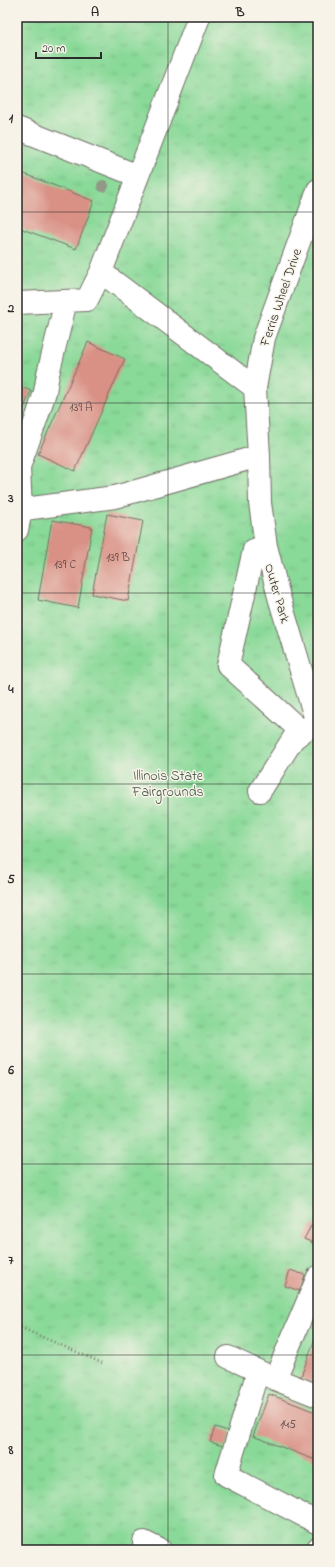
<svg xmlns="http://www.w3.org/2000/svg" width="335" height="1567" viewBox="0 0 335 1567" font-family="'Indie Flower',sans-serif">
  <style>
    .park { fill: url(#park-tufts); stroke: #5a8262 }
    .building { fill: #d99085 }
    .lines { fill: none; stroke-linecap: round; stroke-linejoin: round }
    .minor-casing { stroke: #716d65; stroke-width: 24 }
    .path { stroke: #716d65; stroke-width: 2.5; stroke-dasharray: 1 3; stroke-linecap: butt }
    .minor { stroke: #fff; stroke-width: 22 }
    .tree { fill: #919885 }
    .grid { fill: none; stroke: #2b2b2b; stroke-width: 1; stroke-opacity: 0.55 }
    .labels { text-anchor: middle; stroke-width: 3; stroke-linejoin: round; paint-order: stroke }
    .number-label { font-size: 12px; fill: #564442 }
    .street-label { font-size: 14px; fill: #2b2b2b; stroke: #f7f3e8 }
    .park-label { font-size: 14px; fill: #425646; stroke: #f7f3e8 }
    .neatline { fill: none; stroke: #2b2b2b; stroke-width: 1.5 }
    .grid-label { font-size: 13px; text-anchor: middle; font-weight: bold; fill: #2b2b2b }
  </style>
  <defs>
    <pattern id="park-tufts" width="24" height="20" patternUnits="userSpaceOnUse"><rect width="24" height="20" fill="#89d998"/><path d="M3 7l-1-3M5 7V3M7 7l1-3M15 17l-1-3M17 17v-4M19 17l1-3" fill="none" stroke="#76ba83"/></pattern>
  </defs>
  <rect width="100%" height="100%" fill="#f7f3e8"/>
  <filter id="ink" filterUnits="userSpaceOnUse"><feTurbulence type="fractalNoise" baseFrequency=".025" numOctaves="2"/><feDisplacementMap in="SourceGraphic" scale="8" xChannelSelector="R" yChannelSelector="G"/><feConvolveMatrix kernelMatrix="1 2 1 2 8 2 1 2 1" color-interpolation-filters="sRGB"/></filter>
  <filter id="wash" filterUnits="userSpaceOnUse"><feTurbulence type="fractalNoise" baseFrequency=".012" numOctaves="4" result="noise"/><feDisplacementMap in="SourceGraphic" scale="16" xChannelSelector="R" yChannelSelector="G"/><feGaussianBlur stdDeviation="0.9" result="paint"/><feColorMatrix in="noise" values="0 0 0 0 0 0 0 0 0 0 0 0 0 0 0 0 0 1.4 0 .05"/><feComposite in="paint" operator="in"/></filter>
  <g filter="url(#wash)">
    <rect width="100%" height="100%" fill="#f2e8d1"/>
    <path class="park" d="M17,17H318V1550H17Z"/>
    <g id="blocks">
      <path class="building" d="M17,171L94,201L76,249L17,227Z
        M88,342L125,359L75,471L38,454Z
        M17,385L31,391L17,424Z
        M107,514L143,521L128,601L92,594Z
        M52,520L92,527L78,608L38,600Z
        M312,1224L318,1227V1245L304,1239Z
        M290,1270L305,1275L300,1291L285,1286Z
        M318,1331V1385L300,1379Z
        M269,1394L318,1413V1461L253,1436Z
        M215,1427L231,1432L226,1447L210,1442Z"/>
    </g>
  </g>
  <g filter="url(#ink)">
    <use href="#blocks" fill-opacity="0" stroke="#716d65" stroke-width="1"/>
    <g class="lines">
      <g class="minor-casing">
        <path id="minor" d="M199,17L101,272L255,388
          M17,128L138,176
          M318,190L264,338L255,388L259,456L260,503L266,546L279,597L318,727
          M17,303L87,300L101,272
          M17,510L115,497L259,456
          M17,530L21,510L19,467L37,417L45,392L48,374L66,301
          M266,546L254,550L228,665L302,732
          M260,791L293,739L314,723
          M228,1357L275,1379L318,1396
          M258,1371L226,1475L318,1523
          M275,1379L318,1277
          M144,1542L160,1550
          M317,1550L318,1548"/>
      </g>
      <path class="path" d="M17,1326L102,1363"/>
      <use href="#minor" class="minor"/>
    </g>
    <circle class="tree" cx="103" cy="186" r="6"/>
  </g>
  <path class="grid" d="M168,17V1550M17,212H318M17,403H318M17,593H318M17,784H318M17,974H318M17,1164H318M17,1355H318"/>
  <g class="labels">
    <g class="number-label">
      <text x="81" y="411">139 A</text>
      <text x="118" y="561">139 B</text>
      <text x="65" y="568">139 C</text>
      <text x="288" y="1428">145</text>
    </g>
    <g class="street-label">
      <text transform="translate(280 297) rotate(-71)" y="5">Ferris Wheel Drive</text>
      <text transform="translate(278 593) rotate(74)" y="5">Outer Park</text>
    </g>
    <g class="park-label">
      <text x="168" y="780">Illinois State<tspan x="168" dy="16">Fairgrounds</tspan></text>
    </g>
  </g>
  <rect width="335" height="1567" fill="none" stroke="#f7f3e8" stroke-width="44"/>
  <path d="M36 52v6h65v-6" fill="none" stroke="#2b2b2b" stroke-width="2"/>
  <text x="42" y="52" font-size="12" fill="#2b2b2b" stroke="#f7f3e8" stroke-width="3" paint-order="stroke">20 m</text>
  <rect x="22" y="22" width="291" height="1523" class="neatline"/>
  <g class="grid-label">
    <text x="95" y="16">A</text>
    <text x="240" y="16">B</text>
    <text x="11" y="122">1</text>
    <text x="11" y="312">2</text>
    <text x="11" y="502">3</text>
    <text x="11" y="693">4</text>
    <text x="11" y="883">5</text>
    <text x="11" y="1074">6</text>
    <text x="11" y="1264">7</text>
    <text x="11" y="1454">8</text>
  </g>
</svg>
